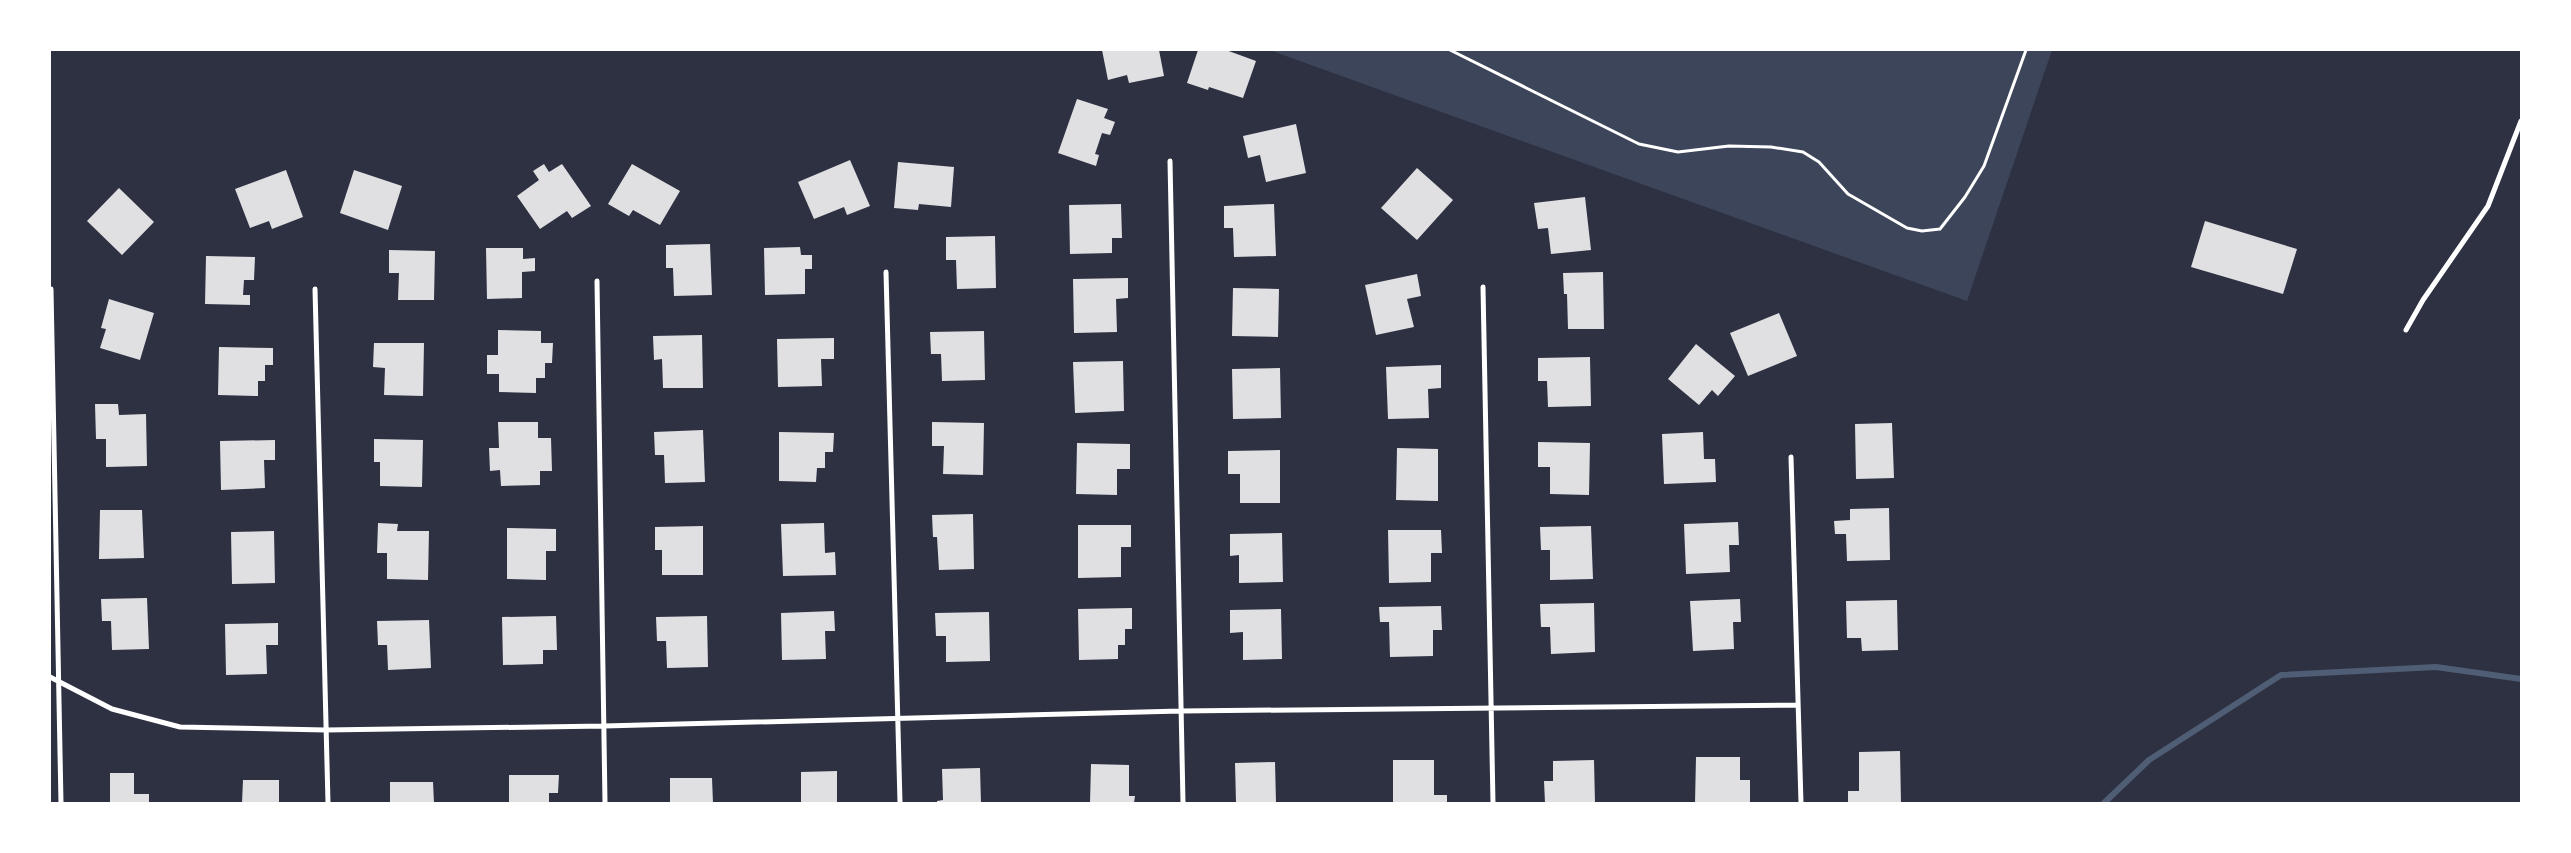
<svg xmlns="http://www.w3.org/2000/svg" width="2571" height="853" viewBox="0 0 2571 853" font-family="Karla,sans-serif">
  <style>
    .green { fill: #3c4559 }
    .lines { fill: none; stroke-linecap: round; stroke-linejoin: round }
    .stream { stroke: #4f5d75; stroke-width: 6 }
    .building { fill: #e0e0e3 }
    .path { stroke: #fff; stroke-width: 3 }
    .minor { stroke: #fff; stroke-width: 5 }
  </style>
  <rect width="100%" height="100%" fill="#2d3142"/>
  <path class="green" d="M1269,50H2052L1967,301Z"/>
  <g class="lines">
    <path class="stream" d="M2104,803L2149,760L2281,675L2436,667L2521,679"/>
  </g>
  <path class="building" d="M1102,50H1159L1164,76L1129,83L1127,75L1108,80Z
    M1198,50H1226L1256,61L1243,98L1209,87L1208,90L1187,83Z
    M1077,99L1108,109L1104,118L1115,122L1110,135L1102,133L1095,154L1099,155L1096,166L1058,153Z
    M1296,124L1306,173L1266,182L1260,155L1248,158L1243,136Z
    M850,160L870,206L847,215L844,207L814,219L798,182Z
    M898,162L954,167L951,207L919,204L918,210L894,208Z
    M544,164L549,172L562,164L591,206L572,218L567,211L540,229L517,196L539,180L533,171Z
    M632,164L680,191L660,225L633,210L629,216L608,204Z
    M1417,168L1453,200L1417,240L1381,208Z
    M286,170L303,217L272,229L269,221L250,228L235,189Z
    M354,170L402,186L388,230L340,213Z
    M119,188L154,222L122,255L87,221Z
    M1585,197L1591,250L1551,254L1548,228L1538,229L1534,203Z
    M1121,204L1122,238H1112V253L1070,254L1069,205Z
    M1274,204L1276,256L1234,257L1233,228H1224V206Z
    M2205,221L2297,249L2283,294L2191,267Z
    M995,236L996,288L957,289L956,260H946V237Z
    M710,244L712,295L674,296L673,268H666V245Z
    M800,247L801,255H812V269H805V294L765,295L764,248Z
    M486,248H523V259L535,258V271L522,272V298L487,299Z
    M389,250L435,251L434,300H398L399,273H389Z
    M206,256L255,257L254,280H244L243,295H250V305L205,304Z
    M1603,272L1604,329H1568L1567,294H1564L1563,273Z
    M1417,274L1421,296L1407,299L1414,327L1376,335L1365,285Z
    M1128,278V298L1116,299L1117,332L1074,333L1073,279Z
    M1233,288L1279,289L1278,337L1232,336Z
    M109,299L154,313L140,360L100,348L106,329L101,328Z
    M1779,313L1797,356L1748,376L1730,333Z
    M498,330L541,331V343H553L552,363H545V378H536V393L499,392V374H487V355H498Z
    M984,331L985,380L942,381L941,354H931L930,332Z
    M702,335L703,388H663L662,359L654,360L653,336Z
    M834,338V359H821L822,386L778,387L777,339Z
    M374,343H424L423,396L384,395L385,368L373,367Z
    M1696,344L1735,376L1718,396L1712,390L1699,405L1668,379Z
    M219,347L273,348V365H265V381H258V396L218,395Z
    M1590,357L1591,406L1548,407L1547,381H1538V358Z
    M1123,361L1124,411L1075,413L1073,362Z
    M1441,365V388L1428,389L1429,418L1388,419L1386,367Z
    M1280,368L1281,418L1233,419L1232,369Z
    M95,404H118L119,415L146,414L147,466L106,467V439H96Z
    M498,422H538V438H551L552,471H540V485L501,486L500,470L490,471L489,448H499Z
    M932,422L984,423L983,475L943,474L944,446H932Z
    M1892,423L1894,478L1856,479L1855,424Z
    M703,430L705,482L665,483L664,455H655L654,432Z
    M779,432L834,433L833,452H825V468H817L816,482L779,481Z
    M1703,432L1704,459H1715L1716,482L1664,484L1662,434Z
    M374,439L423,440L422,487L380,486V462H374Z
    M275,440V460H264L265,488L221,490L220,441Z
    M1538,442L1590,443L1589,495L1550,494V467H1538Z
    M1077,443L1130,444V469H1117V495L1076,494Z
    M1397,448L1438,449V501L1396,500Z
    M1280,450V503H1240V474H1228V451Z
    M1889,508L1890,560L1847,561L1846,534H1835L1834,521L1850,520V509Z
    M100,510H142L144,558L99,559Z
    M973,514L974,569L939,570L937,537H933L932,515Z
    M1738,522L1739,545H1729L1730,572L1686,574L1684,524Z
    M378,523L398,524L397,531H429L428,580L387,579V553H377Z
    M824,523L825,553L835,552L836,575L783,576L781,524Z
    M1078,525H1131V547H1121V577L1078,578Z
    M703,526V575H662V550H655V527Z
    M1591,526L1593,579L1550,580V550H1541L1540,527Z
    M507,528L556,529V551H546V580L507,579Z
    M1388,530H1441L1442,553H1431V582L1389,583Z
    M274,531L275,583L232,584L231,532Z
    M1282,533L1283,582L1239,583V555L1230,556V534Z
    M147,598L149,649L112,650L111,621H102L101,599Z
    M1740,599L1741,622H1733L1734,649L1693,651L1690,601Z
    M1897,600L1898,650L1862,651L1861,638H1847L1846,601Z
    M1594,603L1595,652L1551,654L1550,627H1541L1540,604Z
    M1441,606L1442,630H1433V656L1390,657L1389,622H1380L1379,607Z
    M1132,608V629H1125V645H1118V659L1079,660L1078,609Z
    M1281,609L1282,659L1243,660V632L1230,633V610Z
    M834,611L835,631H825L826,659L782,660L781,613Z
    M989,612L990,661L946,662V636H936L935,613Z
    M556,616L557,650H543V664L503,665L502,617Z
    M707,616L708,667L667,668L666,641H657L656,617Z
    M429,620L431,668L388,670L387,645H378L377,621Z
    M278,623V645H266L267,674L226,675L225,624Z
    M1900,751L1901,803H1848V791H1859V752Z
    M1696,757H1740V780H1750V803H1695Z
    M1393,760H1434V795H1447V803H1393Z
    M1594,760L1595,803H1545L1544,781H1553V761Z
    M1275,762L1276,803H1236L1235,763Z
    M1091,764L1129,765V796H1135L1134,803H1090Z
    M980,768L981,803H937V801L943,800L942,769Z
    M837,771V803H801V772Z
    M110,773H134V794H149V803H110Z
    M509,775H559L558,793H549V803H509Z
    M670,778H712L713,803H670Z
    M243,780H279V803H242Z
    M390,782H433L434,803H390Z"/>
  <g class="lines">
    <path class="path" d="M1450,50L1639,144L1678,152L1729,146L1771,147L1803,152L1819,162L1848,194L1907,228L1922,231L1940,229L1965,197L1984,166L2026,50"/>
    <path class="minor" d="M1170,161L1183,803
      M886,272L900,803
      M597,281L605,803
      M1483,287L1493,803
      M51,289L61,803
      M315,289L328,803
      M2406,330L2423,300L2488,206L2521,121
      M1791,457L1801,803
      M50,677L112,709L180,727L326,730L604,726L1181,711L1798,705"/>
  </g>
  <rect width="2571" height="853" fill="none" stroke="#ffffff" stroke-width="102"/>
</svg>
